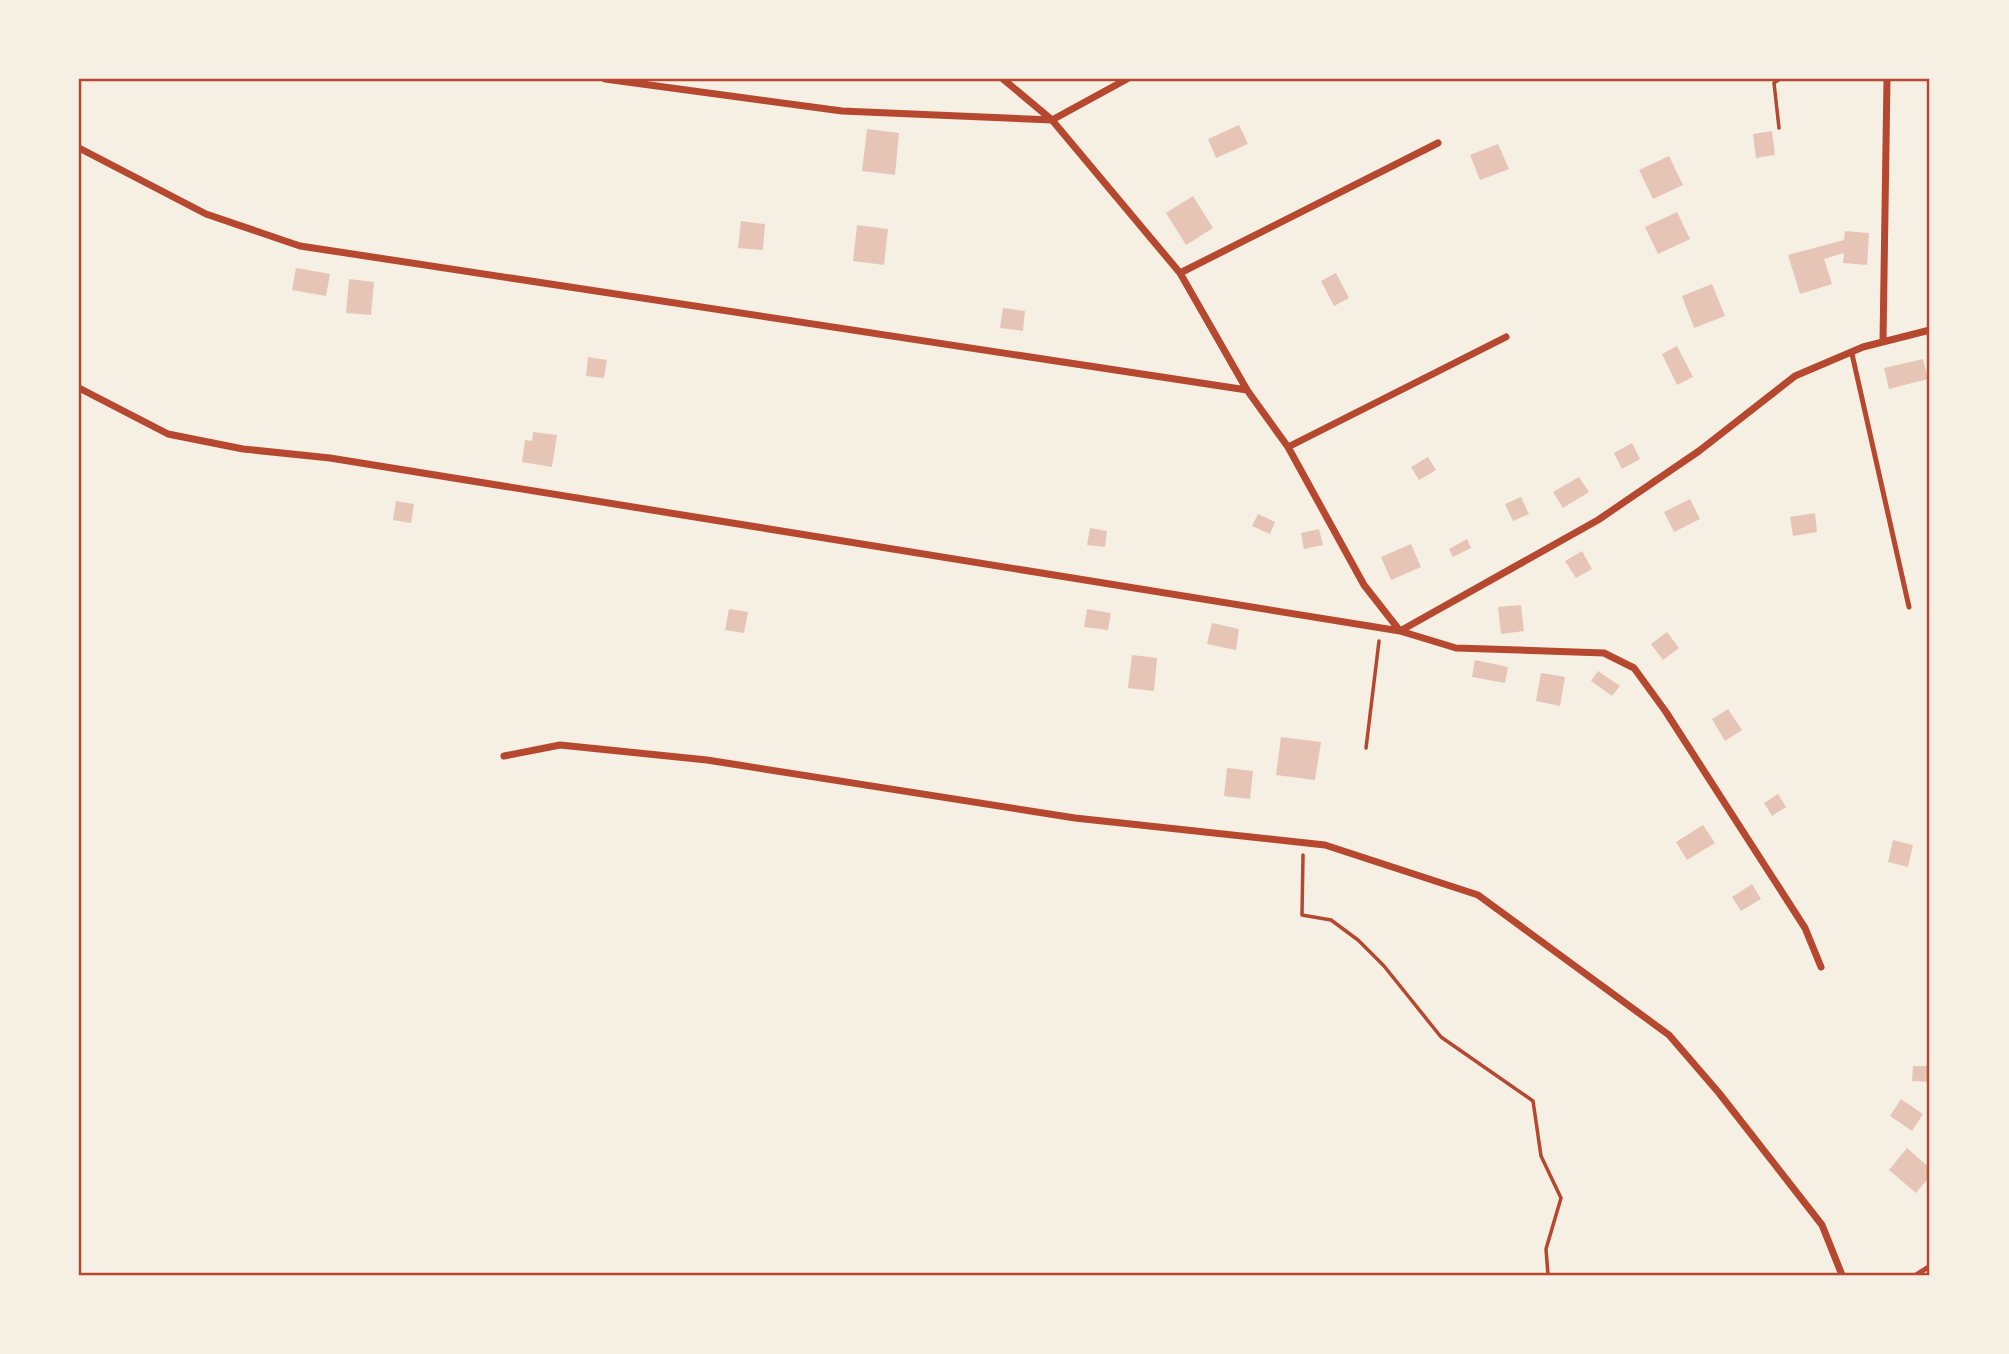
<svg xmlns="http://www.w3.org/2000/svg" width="2009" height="1354" viewBox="0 0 2009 1354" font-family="'Work Sans',sans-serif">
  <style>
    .building { fill: #e6c5b7 }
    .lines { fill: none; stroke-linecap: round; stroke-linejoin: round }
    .path { stroke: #b5482f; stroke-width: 3.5 }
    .service { stroke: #b5482f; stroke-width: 5 }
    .minor { stroke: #b5482f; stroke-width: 7 }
    .neatline { fill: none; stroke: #b5482f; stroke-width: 2.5 }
  </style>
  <rect width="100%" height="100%" fill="#f6efe4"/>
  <path class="building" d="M1239,125L1248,144L1216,158L1208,139Z
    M867,129L899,133L895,175L862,171Z
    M1772,131L1775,155L1756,158L1753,134Z
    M1498,144L1509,169L1480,180L1470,155Z
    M1669,156L1683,185L1653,199L1639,170Z
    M1193,196L1213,228L1186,245L1166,213Z
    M1677,212L1690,239L1658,254L1645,227Z
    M741,221L765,224L763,250L738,248Z
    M857,225L888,229L884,265L853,261Z
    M1845,231L1869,233L1867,265L1843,263L1844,253L1824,259L1832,284L1800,294L1788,255L1844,240Z
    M296,268L330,274L326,296L292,290Z
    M1336,273L1349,298L1334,306L1321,281Z
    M349,279L374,282L371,315L346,313Z
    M1712,284L1725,316L1694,328L1682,296Z
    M1003,308L1025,311L1023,331L1000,328Z
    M1677,346L1693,377L1677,385L1662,354Z
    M588,357L607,360L604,378L586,376Z
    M1923,359L1928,379L1889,389L1884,368Z
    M533,432L557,435L552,467L522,462L525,440L532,441Z
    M1632,443L1640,459L1622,469L1614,453Z
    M1428,457L1436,470L1419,480L1411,467Z
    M1579,477L1589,492L1563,508L1553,492Z
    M1521,497L1529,514L1513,521L1505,504Z
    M1690,499L1700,519L1674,532L1664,512Z
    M396,501L414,504L411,523L393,520Z
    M1815,513L1817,532L1793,536L1790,517Z
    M1258,514L1275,522L1270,534L1252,526Z
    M1090,528L1107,531L1105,547L1087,545Z
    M1319,529L1323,545L1304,549L1301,533Z
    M1467,539L1471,548L1453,557L1449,549Z
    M1411,544L1421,567L1391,580L1381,557Z
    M1582,551L1592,569L1576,578L1565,561Z
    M1521,605L1524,631L1501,634L1498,607Z
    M729,609L748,612L744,633L725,630Z
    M1087,609L1111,613L1108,630L1084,627Z
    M1212,623L1239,629L1236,650L1207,644Z
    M1667,632L1679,648L1663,660L1651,644Z
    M1132,655L1157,658L1154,691L1128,688Z
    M1475,660L1508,667L1505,683L1472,677Z
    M1598,671L1620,686L1612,696L1591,681Z
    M1541,673L1565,677L1560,706L1536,701Z
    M1728,709L1742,730L1725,741L1712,719Z
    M1281,737L1321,742L1315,780L1276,775Z
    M1227,768L1253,771L1250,799L1224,796Z
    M1778,794L1786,807L1772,816L1764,803Z
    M1703,825L1715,843L1687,860L1676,842Z
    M1893,840L1913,845L1908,867L1888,862Z
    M1752,884L1761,899L1741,911L1732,897Z
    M1913,1066H1929V1082L1912,1081Z
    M1901,1099L1923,1114L1912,1131L1890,1116Z
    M1907,1148L1930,1168V1176L1916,1193L1889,1170Z"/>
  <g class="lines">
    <path class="path" d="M1779,128L1774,83L1780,79
      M1366,748L1379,641
      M1303,855L1302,915L1331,920L1358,940L1384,966L1441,1037L1533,1101L1541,1156L1561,1198L1546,1249L1548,1275"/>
    <path class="service" d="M1852,354L1909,607
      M1916,1275L1930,1266"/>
    <path class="minor" d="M605,79L842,111L1052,120L1180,273L1247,390L1288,447L1364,585L1400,631L1456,648L1604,653L1634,668L1666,712L1805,928L1821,967
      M1003,79L1052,120L1127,79
      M79,148L206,214L300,246L1247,390
      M1180,273L1438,143
      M1883,341L1887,79
      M79,388L168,434L243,449L330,458L1400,631L1598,520L1699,451L1795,376L1863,347L1930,330
      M1288,447L1506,337
      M504,756L560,745L707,760L1075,818L1325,845L1478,895L1669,1035L1719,1093L1822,1225L1842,1275"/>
  </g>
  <rect width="2009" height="1354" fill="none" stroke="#f6efe4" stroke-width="161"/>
  <rect x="80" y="80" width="1848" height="1194" class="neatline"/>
</svg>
